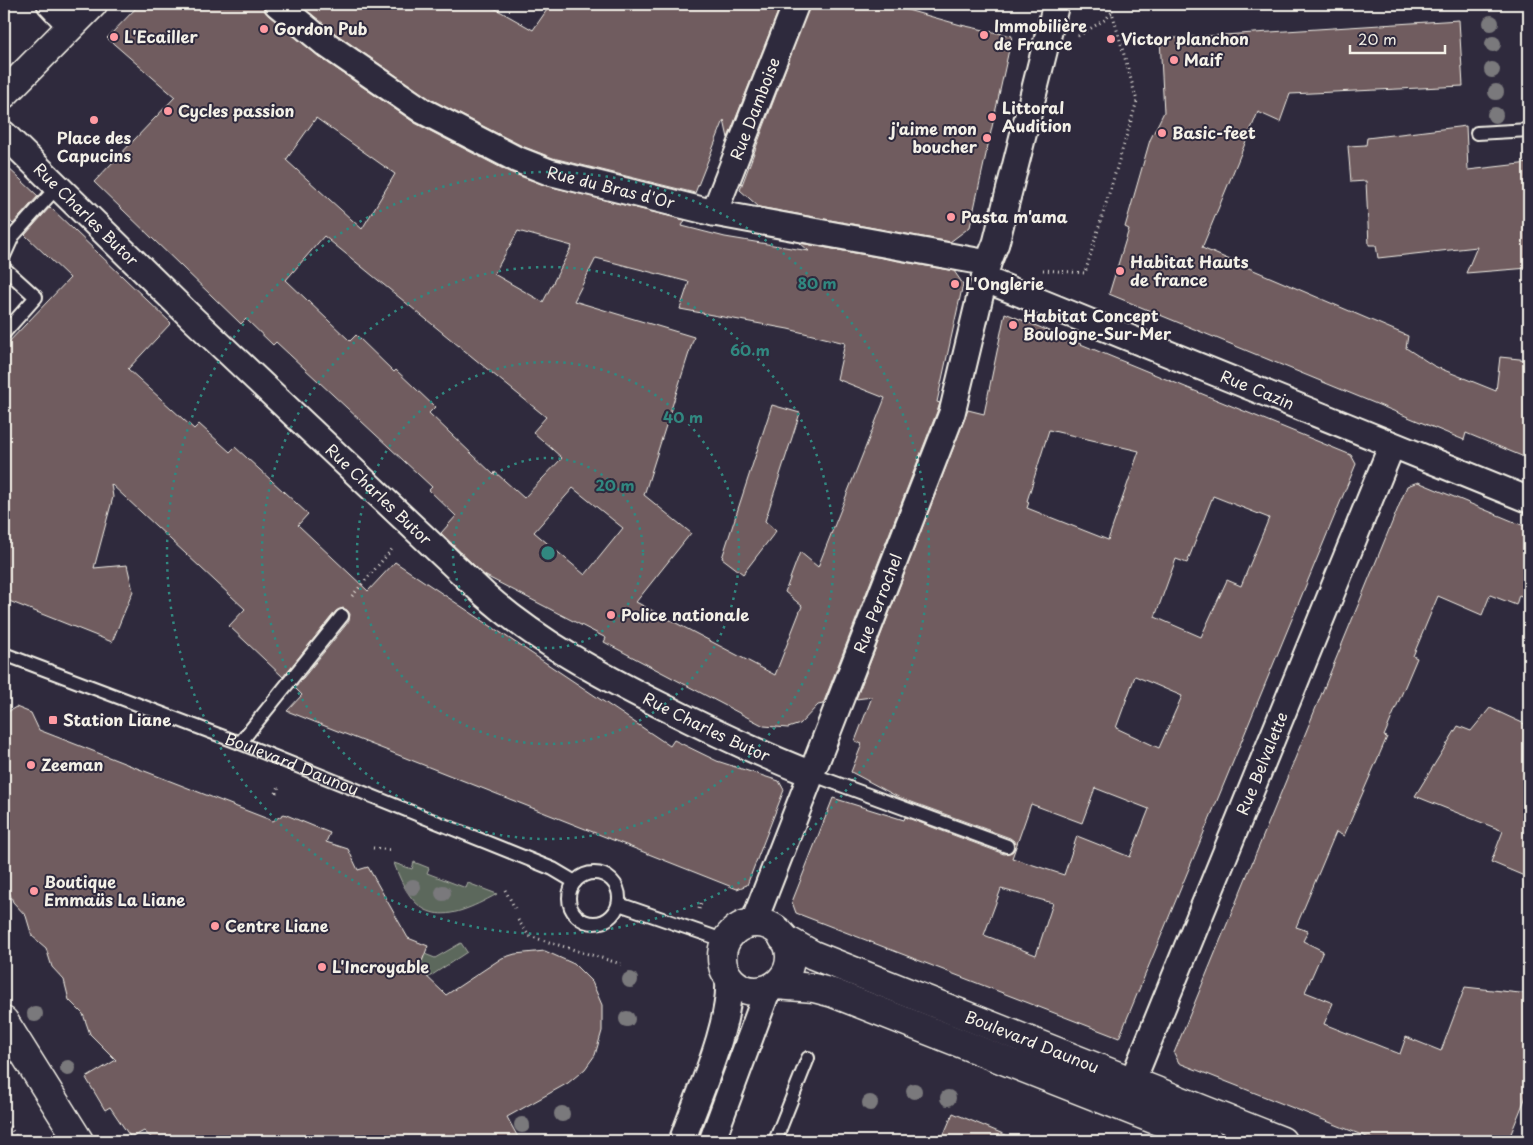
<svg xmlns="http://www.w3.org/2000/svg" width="1533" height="1145" viewBox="0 0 1533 1145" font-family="'Playpen Sans',sans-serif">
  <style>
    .green { fill: #5c675c; stroke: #a8aca2 }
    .building { fill: #705b5e; stroke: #f4f1e8; fill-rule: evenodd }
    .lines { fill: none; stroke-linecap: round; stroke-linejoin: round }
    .lane-casing { stroke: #f4f1e8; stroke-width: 16 }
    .street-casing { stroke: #f4f1e8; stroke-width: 29 }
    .secondary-casing { stroke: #f4f1e8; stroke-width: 31 }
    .path { stroke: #f4f1e8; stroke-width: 3; stroke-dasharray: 1 4; stroke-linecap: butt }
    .lane { stroke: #2f2a3d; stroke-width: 12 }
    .street { stroke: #2f2a3d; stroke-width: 25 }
    .secondary { stroke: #2f2a3d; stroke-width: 28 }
    .tree { fill: #7a797c }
    .ring { fill: none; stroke: #318880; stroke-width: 2.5; stroke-dasharray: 2.5 5 }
    .poi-dot { fill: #ff9aa2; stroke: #2f2a3d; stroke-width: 2 }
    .labels { text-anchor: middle; stroke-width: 4; stroke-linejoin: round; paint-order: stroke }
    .poi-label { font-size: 16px; font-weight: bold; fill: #f4f1e8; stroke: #2f2a3d; text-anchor: start }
    .street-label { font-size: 16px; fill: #f4f1e8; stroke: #2f2a3d }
    .centre { fill: #318880; stroke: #2f2a3d; stroke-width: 2.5 }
    .ring-label { font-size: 15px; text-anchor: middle; font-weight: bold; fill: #318880; stroke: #2f2a3d; stroke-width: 4; stroke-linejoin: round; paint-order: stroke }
  </style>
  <rect width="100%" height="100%" fill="#2f2a3d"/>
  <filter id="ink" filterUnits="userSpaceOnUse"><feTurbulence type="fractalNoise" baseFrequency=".02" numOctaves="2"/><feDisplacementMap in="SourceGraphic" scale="10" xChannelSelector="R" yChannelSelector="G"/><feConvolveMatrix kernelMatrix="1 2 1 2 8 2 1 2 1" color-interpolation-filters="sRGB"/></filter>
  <g filter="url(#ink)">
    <path class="green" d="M414,862L429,868L427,873L466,888L468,883L497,894C445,923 416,926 394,863L412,869Z
      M461,943L467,952L423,981L425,975L409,959L417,951L435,958Z"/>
    <path class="building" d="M140,4H263L268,15L318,56L415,123L509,172L544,185L685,220L682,226L725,237L809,251L800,243L954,271L963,284L937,402L940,403L938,409L823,704L818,705L800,724L788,728L764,726L604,642L606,638L484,575L441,533L456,516L429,490L432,487L276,342L273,345L246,319L241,324L94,182L175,97L107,38ZM316,118L395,174L362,229L286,160ZM518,231L572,246L543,302L494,274ZM324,236L546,417L533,432L562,458L524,498L495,472L494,475L429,413L435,407L396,370L394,372L356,335L350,341L286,280ZM596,258L689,282L680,309L788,329L845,343L837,379L885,398L818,567L800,552L785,592L802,606L775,675L636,602L691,533L644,495L694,337L574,301ZM573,488L623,528L585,575L534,532Z
      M299,4H487L533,30L551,4H781L728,138L724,120L695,193L553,158L522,146L430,99L336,34Z
      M810,4H886L961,25L1012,36L970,227L950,242L759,207L740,190Z
      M1459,20L1463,86L1290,94L1280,122L1258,112L1202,248L1408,336L1406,348L1434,366L1496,391L1500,357L1529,360V459L1466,433L1464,440L1109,294L1129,229L1125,227L1150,140L1164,112L1160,39Z
      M1466,126L1468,170L1529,163V268L1466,273L1477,247L1378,258L1376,245H1369L1366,181L1351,182L1348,146L1366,145L1367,138Z
      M4,164L38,196L13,224L4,215Z
      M50,207L171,323L128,369L194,429L199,424L230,452L235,447L308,514L298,525L368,591L395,562L670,746L674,740L717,761L779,781L784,790L747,885L737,889L287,711L302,695L295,688L349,621L350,614L347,610L343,608L336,611L283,677L229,626L245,609L111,484L113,497L94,568L127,565L133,591L112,642L4,599V347L70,278L25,235Z
      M1005,313L1351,455L1356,464L1119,1038L796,913L792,902L833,798L904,820L905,817L1004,854L1012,852L1015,848L1014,841L1010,838L898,797L851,772L862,744L855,741L872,697L856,699L968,410L984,414ZM1049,430L1139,451L1108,540L1027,508L1029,502L1027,501ZM1213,496L1269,518L1241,586L1227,580L1201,637L1155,617L1176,559L1187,563ZM1135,676L1182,696L1159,748L1116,728ZM1095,788L1149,809L1130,857L1077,836L1064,875L1012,858L1031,804L1082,823ZM1001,889L1053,903L1036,955L984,935Z
      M772,405L800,413L765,521L776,531L743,574L722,558Z
      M1418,482L1529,528V599L1519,595L1516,605L1490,595L1482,615L1438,596L1413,656L1417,658L1384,736L1387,737L1344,836L1336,832L1296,927L1308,931L1303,941L1323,951L1305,992L1333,1003L1324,1024L1400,1054L1406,1037L1441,1051L1465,987L1529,994V1089L1508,1141H1377L1179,1063L1174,1053L1407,486Z
      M16,707L31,713L39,730L273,821L284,814L330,833L326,842L348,849L358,870L368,867L408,938L428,946L419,969L446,995L502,958L515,954L545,951L574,964L592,982L602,1005V1031L595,1055L585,1069L568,1083L507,1117L520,1141H155L144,1131L131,1138L110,1107L105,1110L86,1078L116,1060L90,1034L83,1014L69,1000L64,980L52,967L46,948L32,936L26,916L13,902L4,878V714Z
      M1490,708L1529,726V878L1491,862L1503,831L1415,796L1458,726L1471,731Z
      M953,1113L1020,1141H941Z"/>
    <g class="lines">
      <g class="lane-casing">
        <g id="lane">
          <path d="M1477,133L1529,130"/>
          <path d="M4,256L13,236L58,186"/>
          <path d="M4,268L36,297L4,333"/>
          <path id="s1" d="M4,654L240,743L553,869L575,882"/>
          <path d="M240,743L342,616"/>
          <path d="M811,774L1007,846"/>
          <circle cx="594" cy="898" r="25"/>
          <path d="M619,904L726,941"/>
          <path d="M775,1141L808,1058"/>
        </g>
      </g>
      <g class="street-casing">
        <g id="street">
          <path d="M50,4L71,26"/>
          <path id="s2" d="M277,4L327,45L423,111L516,159L549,172L714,213L988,263"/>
          <path id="s3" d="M4,134L193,319L485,595C537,641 600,675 662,706C711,731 760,754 811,774"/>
          <path id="s4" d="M714,213L796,4"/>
          <path id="s5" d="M984,279L1529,500"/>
          <path id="s6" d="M753,924L952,413L988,263L996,243L1056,4"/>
          <path id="s7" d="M1132,1082L1392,445"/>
          <path d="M682,1141C697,1098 734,1020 728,976"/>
          <path d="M712,1141L768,989"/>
        </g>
      </g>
      <g class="secondary-casing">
        <g id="secondary">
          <path d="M4,94L93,4"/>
          <circle cx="756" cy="957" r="34"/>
          <path id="s8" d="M783,938L813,955L1282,1141"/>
          <path d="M776,985L814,988L833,993L1209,1141"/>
          <path d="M4,1021L79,1141"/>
        </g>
      </g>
      <path class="path" d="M1078,36L1106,19L1112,12
        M1043,270L1085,273L1137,101L1112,12V4
        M352,596L393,548
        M276,793L280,784
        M373,848L391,850
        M505,890L515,908
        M699,909L702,900
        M518,920L529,936L621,964
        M4,1118L19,1141"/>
      <use href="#lane" class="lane"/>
      <use href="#street" class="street"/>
      <use href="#secondary" class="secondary"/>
    </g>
    <g class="tree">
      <circle cx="1491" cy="23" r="8"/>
      <circle cx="1493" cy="44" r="8"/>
      <circle cx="1492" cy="70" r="8"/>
      <circle cx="1496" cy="92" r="8"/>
      <circle cx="1495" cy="115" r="8"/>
      <circle cx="413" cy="887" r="8"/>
      <circle cx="443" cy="893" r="8"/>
      <circle cx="630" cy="980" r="8"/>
      <circle cx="35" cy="1014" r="8"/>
      <circle cx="627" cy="1019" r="8"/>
      <circle cx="68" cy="1068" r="8"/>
      <circle cx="914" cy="1091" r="8"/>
      <circle cx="948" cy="1098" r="8"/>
      <circle cx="870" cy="1103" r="8"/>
      <circle cx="562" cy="1114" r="8"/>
      <circle cx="522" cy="1125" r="8"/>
    </g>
  </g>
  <g class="ring">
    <circle cx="548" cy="553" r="95"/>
    <circle cx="548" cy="553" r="191"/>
    <circle cx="548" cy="553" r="286"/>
    <circle cx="548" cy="553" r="381"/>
  </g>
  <g class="poi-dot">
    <circle cx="264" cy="29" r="5"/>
    <circle cx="984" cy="35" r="5"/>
    <circle cx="114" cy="37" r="5"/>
    <circle cx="1111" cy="39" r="5"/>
    <circle cx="1174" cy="60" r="5"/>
    <circle cx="168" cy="111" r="5"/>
    <circle cx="992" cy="117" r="5"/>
    <circle cx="94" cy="120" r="5"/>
    <circle cx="1162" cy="133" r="5"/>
    <circle cx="987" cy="138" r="5"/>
    <circle cx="951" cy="217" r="5"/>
    <circle cx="1120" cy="271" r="5"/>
    <circle cx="955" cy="284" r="5"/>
    <circle cx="1013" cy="325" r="5"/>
    <circle cx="611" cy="615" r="5"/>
    <rect x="48" y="715" width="10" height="10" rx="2.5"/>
    <circle cx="31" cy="765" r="5"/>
    <circle cx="34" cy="891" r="5"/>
    <circle cx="215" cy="926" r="5"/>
    <circle cx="322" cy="967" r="5"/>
  </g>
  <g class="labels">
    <g class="poi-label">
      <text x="994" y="32">Immobilière<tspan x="994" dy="18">de France</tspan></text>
      <text x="274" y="35">Gordon Pub</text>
      <text x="124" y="43">L'Ecailler</text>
      <text x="1121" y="45">Victor planchon</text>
      <text x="1184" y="66">Maif</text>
      <text x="1002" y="114">Littoral<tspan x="1002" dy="18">Audition</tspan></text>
      <text x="178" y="117">Cycles passion</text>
      <text x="977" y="135" text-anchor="end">j'aime mon<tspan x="977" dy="18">boucher</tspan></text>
      <text x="1172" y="139">Basic-feet</text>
      <text x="94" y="144" text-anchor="middle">Place des<tspan x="94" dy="18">Capucins</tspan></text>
      <text x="961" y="223">Pasta m'ama</text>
      <text x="1130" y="268">Habitat Hauts<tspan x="1130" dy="18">de france</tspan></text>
      <text x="965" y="290">L'Onglerie</text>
      <text x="1023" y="322">Habitat Concept<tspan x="1023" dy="18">Boulogne-Sur-Mer</tspan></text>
      <text x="621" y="621">Police nationale</text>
      <text x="63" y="726">Station Liane</text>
      <text x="41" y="771">Zeeman</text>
      <text x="44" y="888">Boutique<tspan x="44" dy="18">Emmaüs La Liane</tspan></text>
      <text x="225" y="932">Centre Liane</text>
      <text x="332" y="973">L'Incroyable</text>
    </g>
    <g class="street-label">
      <text dy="6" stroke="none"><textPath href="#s4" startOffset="112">Rue Damboise</textPath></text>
      <text dy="6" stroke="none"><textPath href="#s2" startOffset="385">Rue du Bras d'Or</textPath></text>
      <text dy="6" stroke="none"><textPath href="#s3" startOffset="115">Rue Charles Butor</textPath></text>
      <text dy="6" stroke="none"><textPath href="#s5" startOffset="295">Rue Cazin</textPath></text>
      <text dy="6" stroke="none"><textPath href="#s3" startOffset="520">Rue Charles Butor</textPath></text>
      <text dy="6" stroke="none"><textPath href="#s6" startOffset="344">Rue Perrochel</textPath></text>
      <text dy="6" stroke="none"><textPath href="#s3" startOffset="925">Rue Charles Butor</textPath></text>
      <text dy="6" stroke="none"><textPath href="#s7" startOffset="344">Rue Belvalette</textPath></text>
      <text dy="6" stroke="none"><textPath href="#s1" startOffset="308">Boulevard Daunou</textPath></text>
      <text dy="6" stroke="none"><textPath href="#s8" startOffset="270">Boulevard Daunou</textPath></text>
    </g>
  </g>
  <circle cx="548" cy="553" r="8" class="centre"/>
  <g class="ring-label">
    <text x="817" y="289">80 m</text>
    <text x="750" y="356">60 m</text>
    <text x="683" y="423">40 m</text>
    <text x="615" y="491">20 m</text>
  </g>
  <rect width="1533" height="1145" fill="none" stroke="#2f2a3d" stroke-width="20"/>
  <rect x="10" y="10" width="1513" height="1125" fill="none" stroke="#f4f1e8" stroke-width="2" filter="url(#ink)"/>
  <path d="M1350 45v8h95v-8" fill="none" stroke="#f4f1e8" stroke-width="2.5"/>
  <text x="1358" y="45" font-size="15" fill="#f4f1e8" stroke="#2f2a3d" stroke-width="4" paint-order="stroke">20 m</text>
</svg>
